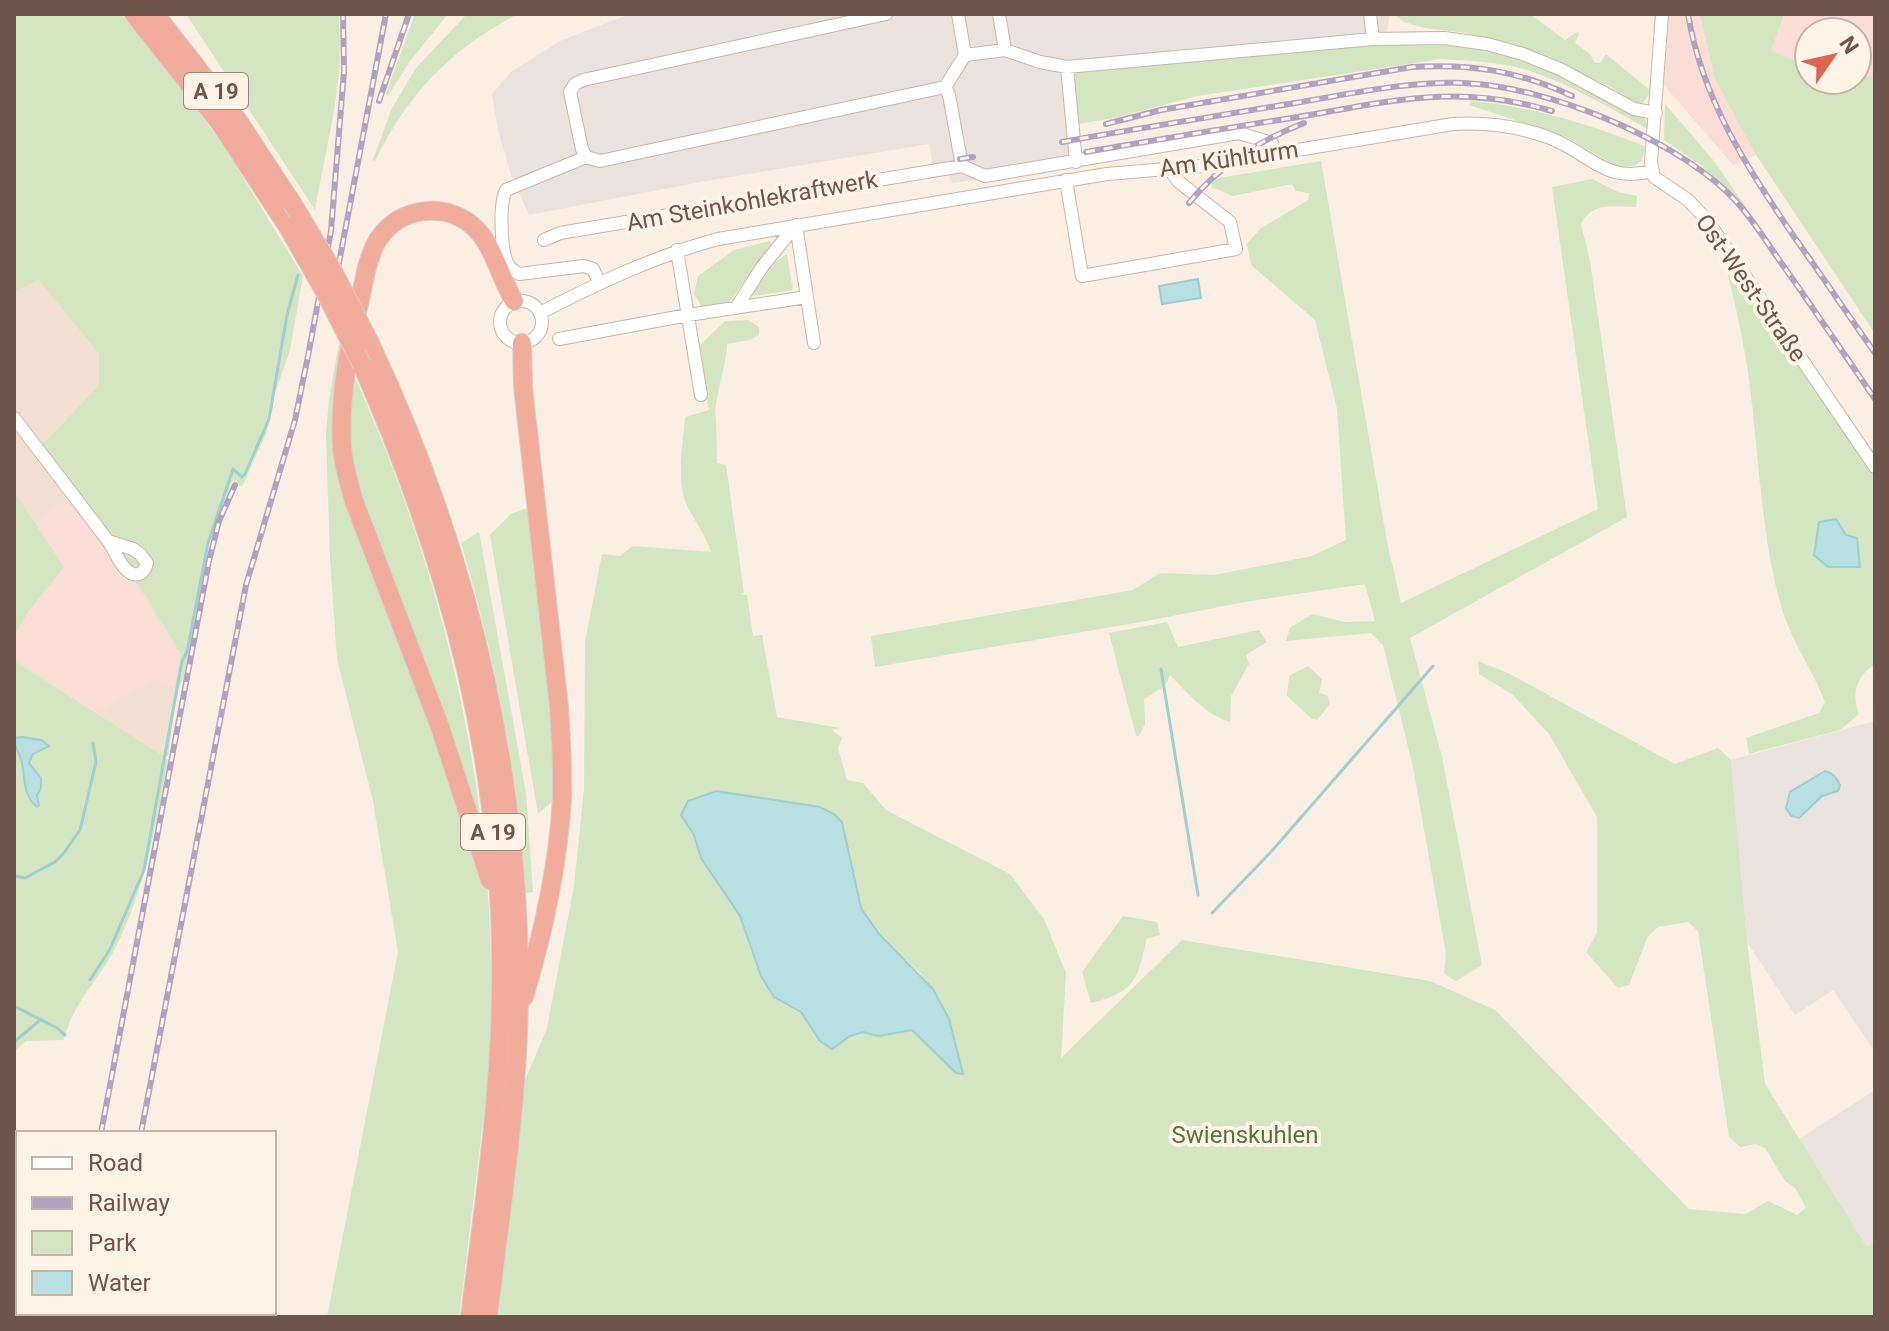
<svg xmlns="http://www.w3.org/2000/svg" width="1889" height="1331" viewBox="0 0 1889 1331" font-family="Roboto,sans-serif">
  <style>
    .residential { fill: #f1e0d1 }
    .commercial { fill: #faded6; fill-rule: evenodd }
    .industrial { fill: #e9e2dd }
    .green { fill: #d3e6c1; fill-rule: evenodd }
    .water { fill: #b8dfe2; stroke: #9fced3; stroke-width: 2 }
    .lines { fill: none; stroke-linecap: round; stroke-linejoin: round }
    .stream { stroke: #9fced3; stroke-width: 3 }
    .minor-casing { stroke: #cab6a9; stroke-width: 14 }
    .highway-casing { stroke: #d7cfcc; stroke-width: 20 }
    .minor { stroke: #fff; stroke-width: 12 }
    .highway { stroke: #f1ac9c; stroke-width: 18 }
    .rail-casing { stroke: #b1a2c2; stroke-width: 6 }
    .rail { stroke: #fef3e7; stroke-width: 3; stroke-dasharray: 9; stroke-linecap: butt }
    .highway-bridge-casing { stroke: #d7cfcc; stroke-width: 20; stroke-linecap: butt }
    .highway-bridge { stroke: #f1ac9c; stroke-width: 18 }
    .labels { text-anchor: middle; stroke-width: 8; stroke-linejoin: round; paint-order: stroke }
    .shield { fill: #fef3e7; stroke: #9b8479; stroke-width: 2 }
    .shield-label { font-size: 22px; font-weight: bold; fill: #70554a }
    .street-label { font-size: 24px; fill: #70554a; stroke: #fef3e7 }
    .park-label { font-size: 24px; fill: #557543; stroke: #fef3e7 }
  </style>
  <rect width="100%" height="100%" fill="#faefe2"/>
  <path class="residential" d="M38,278L99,354V385L42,445L101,524L181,654L163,757L14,661V293Z"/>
  <path class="commercial" d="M1669,14H1875V71L1756,155L1733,165L1663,84ZM1809,32H1857V80H1809Z
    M67,499L133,582L179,653L175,688L156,678L96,713L14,657V637L28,612L63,567L35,523Z"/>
  <path class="industrial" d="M630,14H1390L1385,42L1077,71L1073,76L1083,166L952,183L949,174L935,175L929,144L700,182L529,215L510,172L498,130L492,94L511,72L560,41Z
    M1875,721V1052L1833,990L1795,1015L1747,942L1731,760Z
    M1875,1090V1243L1866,1247L1799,1139Z"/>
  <path class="green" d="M14,14H121L185,93L227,151L303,276L290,350L276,390L266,434L242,487L233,479L210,540L186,673L177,691L168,756L164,757L168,760C156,826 145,889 115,949C99,979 71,1006 64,1040L26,1041L14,1052V661L163,756L181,654L101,524L42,445L99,385V354L38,279L14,293Z
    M186,14H338C346,79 326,146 315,210Z
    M415,14H448L410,61L388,96L386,93Z
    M467,14H518C451,49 409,92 375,161L373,160L391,110L416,68Z
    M1394,14H1530L1565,40L1577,32L1579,34L1575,43L1590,54L1595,63H1600L1606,54L1651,91L1643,103H1637L1605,84L1499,41L1466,33L1424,28L1404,22Z
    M1700,14H1784L1771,51L1809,66V80H1848L1857,84L1875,71V334L1756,155L1715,79Z
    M1399,41L1457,42L1531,61L1644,116L1649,130C1612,109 1573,86 1533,72C1504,62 1471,61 1441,59L1197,96L1115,118L1078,124L1073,76L1077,71Z
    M1471,101C1531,106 1591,125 1647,147L1641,161L1634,166L1617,167L1566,137L1469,105Z
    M1665,104L1714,161L1753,217L1702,166L1664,140Z
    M1321,161L1387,542L1401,603L1598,509L1552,187L1592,179L1618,192L1637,196L1636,207C1613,207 1593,201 1581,224L1590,261L1627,517L1410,638L1442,757L1482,965L1456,981L1444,974L1446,954L1413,767L1383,645L1371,633L1286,641L1290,628L1312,614L1345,622L1375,621L1365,584L1250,601L1141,622L875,667L871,636L1133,590L1160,573L1214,575L1312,556L1346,540L1337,409L1315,320L1251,265L1247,244L1260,229L1308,200L1309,193L1296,191L1292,184L1233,196L1211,187L1213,179Z
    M770,241L772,245L729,302L702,307L694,294L698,276L734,250Z
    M787,254L793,290L748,297L763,270Z
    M1724,259L1738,274L1875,477V664C1856,676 1851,694 1859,714L1840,730L1749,754L1746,738L1819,713L1825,702C1812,668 1789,638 1780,602C1760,529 1759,453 1749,379C1743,338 1734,298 1724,259Z
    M748,320L759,327V335L750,340L727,344C727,363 712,408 716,418L717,463L726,465L744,593L739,594L747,595L753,636L762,635L777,717L840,728L832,730L842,738L838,748L847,780L863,783L886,810L1010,874L1044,919L1066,973L1061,1058L1182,940L1430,981L1495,1010L1689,1209L1746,1214L1768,1201L1797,1215L1806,1208L1795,1188L1785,1181L1765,1148L1755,1144L1740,1147L1729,1137L1698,931L1688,922L1658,927L1648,936L1629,985L1618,988L1586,952L1597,933V817L1549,734L1513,695L1479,674L1478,661L1508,673L1675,764L1718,748L1731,760L1747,942L1765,1084L1866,1246L1875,1243V1317H497L524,1083L547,1028L574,886L584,789L585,642L602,554L620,556L633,546L711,552C705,531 687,513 683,494C678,470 683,441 685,417L709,410L698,347L725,321ZM716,791L819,807L834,814L842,822L861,908L879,934L922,975L956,1073L912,1030L878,1036L863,1032L850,1036L832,1049L820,1041L801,1012L774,997L761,976L740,916L701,858L694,835L681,815Z
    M339,343C447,569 504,819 489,1070C487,1098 482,1127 479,1155C472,1209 466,1263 459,1317H327L398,952L373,801L337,659L330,558L326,436L329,399Z
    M14,491L64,567L28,612L14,637Z
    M530,507L549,698L555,799L538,814L490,535L511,514Z
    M479,532L526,793L533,892L525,893C519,774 495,658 461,543Z
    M1167,622L1178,647L1259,630L1267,642L1246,655L1249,664L1231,696L1230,722C1203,713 1189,694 1170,675L1165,686L1144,699L1145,724L1139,736H1136L1109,633Z
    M1308,666L1322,679L1319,693L1328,696L1330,704L1317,720L1311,718L1287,696L1289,676Z
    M1123,916L1157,922L1160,935L1147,938C1137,980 1136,992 1091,1003L1082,972Z"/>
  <path class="water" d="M1198,279L1201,298L1162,304L1159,286Z
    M1836,519L1846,535L1857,538L1860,567H1828L1814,555L1819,522Z
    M22,737L41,740L49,746L33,754L29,763L41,778V788L37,795L39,805L37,807C23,795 25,780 22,763C20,752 14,749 14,738Z
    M1825,771C1833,773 1836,777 1840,785L1838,791L1822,796L1799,818L1791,816L1786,808L1790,792Z
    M716,791L820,807L834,814L842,822L861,908L879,934L933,989L949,1019L963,1074L956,1073L912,1030L878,1036L863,1032L850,1036L832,1049L820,1041L801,1012L774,997L761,976L740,916L701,858L694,835L681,815L688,801Z"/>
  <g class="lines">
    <path class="stream" d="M1161,669L1198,895
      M14,876L25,878L55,862L63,854L80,830L96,762L93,743
      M1212,913L1270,853L1433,666
      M90,980L110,949L144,870L182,661L187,652L208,543L233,469L242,477L245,474L269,419L287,315L298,275
      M14,1006L57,1028L65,1035
      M14,1042L40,1020"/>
    <g class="minor-casing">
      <path id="minor" d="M958,14L965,55L1005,50L999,14
        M1370,14L1373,39
        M1662,14L1651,162L1654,177L1688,200L1707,220L1875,467
        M1005,50L1040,62L1067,67L1373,39L1444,38L1487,44L1523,54L1560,69L1634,109L1656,113
        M1067,67L1076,162
        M945,87L949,95L962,166
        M586,157L582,149L570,92L575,84L583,80L886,14
        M1066,180L1082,276L1236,249L1230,222L1179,182L1169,169
        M796,225L814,343
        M544,240L560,233L962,166L985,176L1239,133L1272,143L1275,153
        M677,250L701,395
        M599,282L593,269L584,266L519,274C513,271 508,267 506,260C501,245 499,203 506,190L586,157L600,161L945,87L965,55
        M500 322a21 21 0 1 1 42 0a21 21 0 1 1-42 0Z
        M736,308L762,267L796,225
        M540,313C598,283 655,256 718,239L1107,174L1202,166L1453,124C1486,122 1518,126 1550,138C1589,153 1606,184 1651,171
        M559,339L688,315L807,297
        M14,418C46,459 77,500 108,541C115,550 119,565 129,572C138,578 145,572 147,563L140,554L133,549L108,541"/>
    </g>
    <g class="highway-casing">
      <path id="highway" d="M134,14L220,123L288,227
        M155,14L237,119L292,203
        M370,343C472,559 527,795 518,1034C514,1129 499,1223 488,1317
        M522,343L523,387L559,707C561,738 563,768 562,799C558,866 543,934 524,997
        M362,365C451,568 505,769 501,992C500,1101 483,1209 470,1317
        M490,880L440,727L354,501C349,483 343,465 342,446C338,387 355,324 367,267C371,255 374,243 383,233C407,205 451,203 477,230C494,248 501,279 514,301"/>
    </g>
    <use href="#minor" class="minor"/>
    <use href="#highway" class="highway"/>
    <g class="rail-casing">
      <path id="rail" d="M1688,14C1702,99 1747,168 1795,238C1822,276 1848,315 1875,353
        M379,101L409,14
        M1106,124L1161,110L1412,67C1472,64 1516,70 1572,96
        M1062,142C1139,128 1217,116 1295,103C1350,94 1407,81 1463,83C1545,86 1668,136 1727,192C1749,213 1765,240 1782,264C1814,309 1844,354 1875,399
        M1086,152C1156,140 1227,128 1298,117C1392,101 1456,83 1552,111
        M960,159L973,157
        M1189,203C1220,165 1258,141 1304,123
        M332,300L386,14
        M101,1133L209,561L219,521L235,485
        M141,1133L246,585L295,420L309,351L331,231L344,71L343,14
        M23,1317V1313
        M39,1317V1313
        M58,1317L59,1313
        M106,1317L107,1313"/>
    </g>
    <use href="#rail" class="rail"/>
    <g class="highway-bridge-casing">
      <path id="highway-bridge" d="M292,203L333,271L370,343
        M288,227L325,292L362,365"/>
    </g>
    <use href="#highway-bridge" class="highway-bridge"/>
  </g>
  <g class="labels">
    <g class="shield">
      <rect x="184" y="73" width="64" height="36" rx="6"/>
      <rect x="461" y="814" width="64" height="36" rx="6"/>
    </g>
    <g class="shield-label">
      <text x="216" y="99">A 19</text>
      <text x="493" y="840">A 19</text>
    </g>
    <g class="street-label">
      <text transform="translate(1229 159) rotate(-8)" y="8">Am Kühlturm</text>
      <text transform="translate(752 201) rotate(-10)" y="8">Am Steinkohlekraftwerk</text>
      <text transform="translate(1751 288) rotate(55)" y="8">Ost-West-Straße</text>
    </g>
    <g class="park-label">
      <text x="1245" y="1143">Swienskuhlen</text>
    </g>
  </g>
  <rect width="1889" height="1331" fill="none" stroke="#70554a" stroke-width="32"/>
  <rect x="16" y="1131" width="260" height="184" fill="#fef3e7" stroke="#c5b4a8" stroke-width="2"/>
  <rect x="32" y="1157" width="40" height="12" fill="#ffffff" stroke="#c5b4a8" stroke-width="2"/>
  <text x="88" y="1171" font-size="24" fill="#70554a">Road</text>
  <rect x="32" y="1197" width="40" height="12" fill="#b1a2c2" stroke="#c5b4a8" stroke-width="2"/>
  <text x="88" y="1211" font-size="24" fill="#70554a">Railway</text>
  <rect x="32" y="1231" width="40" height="24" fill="#d3e6c1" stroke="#c5b4a8" stroke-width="2"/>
  <text x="88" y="1251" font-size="24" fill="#70554a">Park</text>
  <rect x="32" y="1271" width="40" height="24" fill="#b8dfe2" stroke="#c5b4a8" stroke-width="2"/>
  <text x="88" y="1291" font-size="24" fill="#70554a">Water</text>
  <g transform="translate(1833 56) rotate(56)"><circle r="38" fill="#fef3e7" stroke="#c5b4a8" stroke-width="2"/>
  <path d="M0-6L14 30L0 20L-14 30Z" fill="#dd644e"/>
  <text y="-12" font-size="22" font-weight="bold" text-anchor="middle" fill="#70554a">N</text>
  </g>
</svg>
